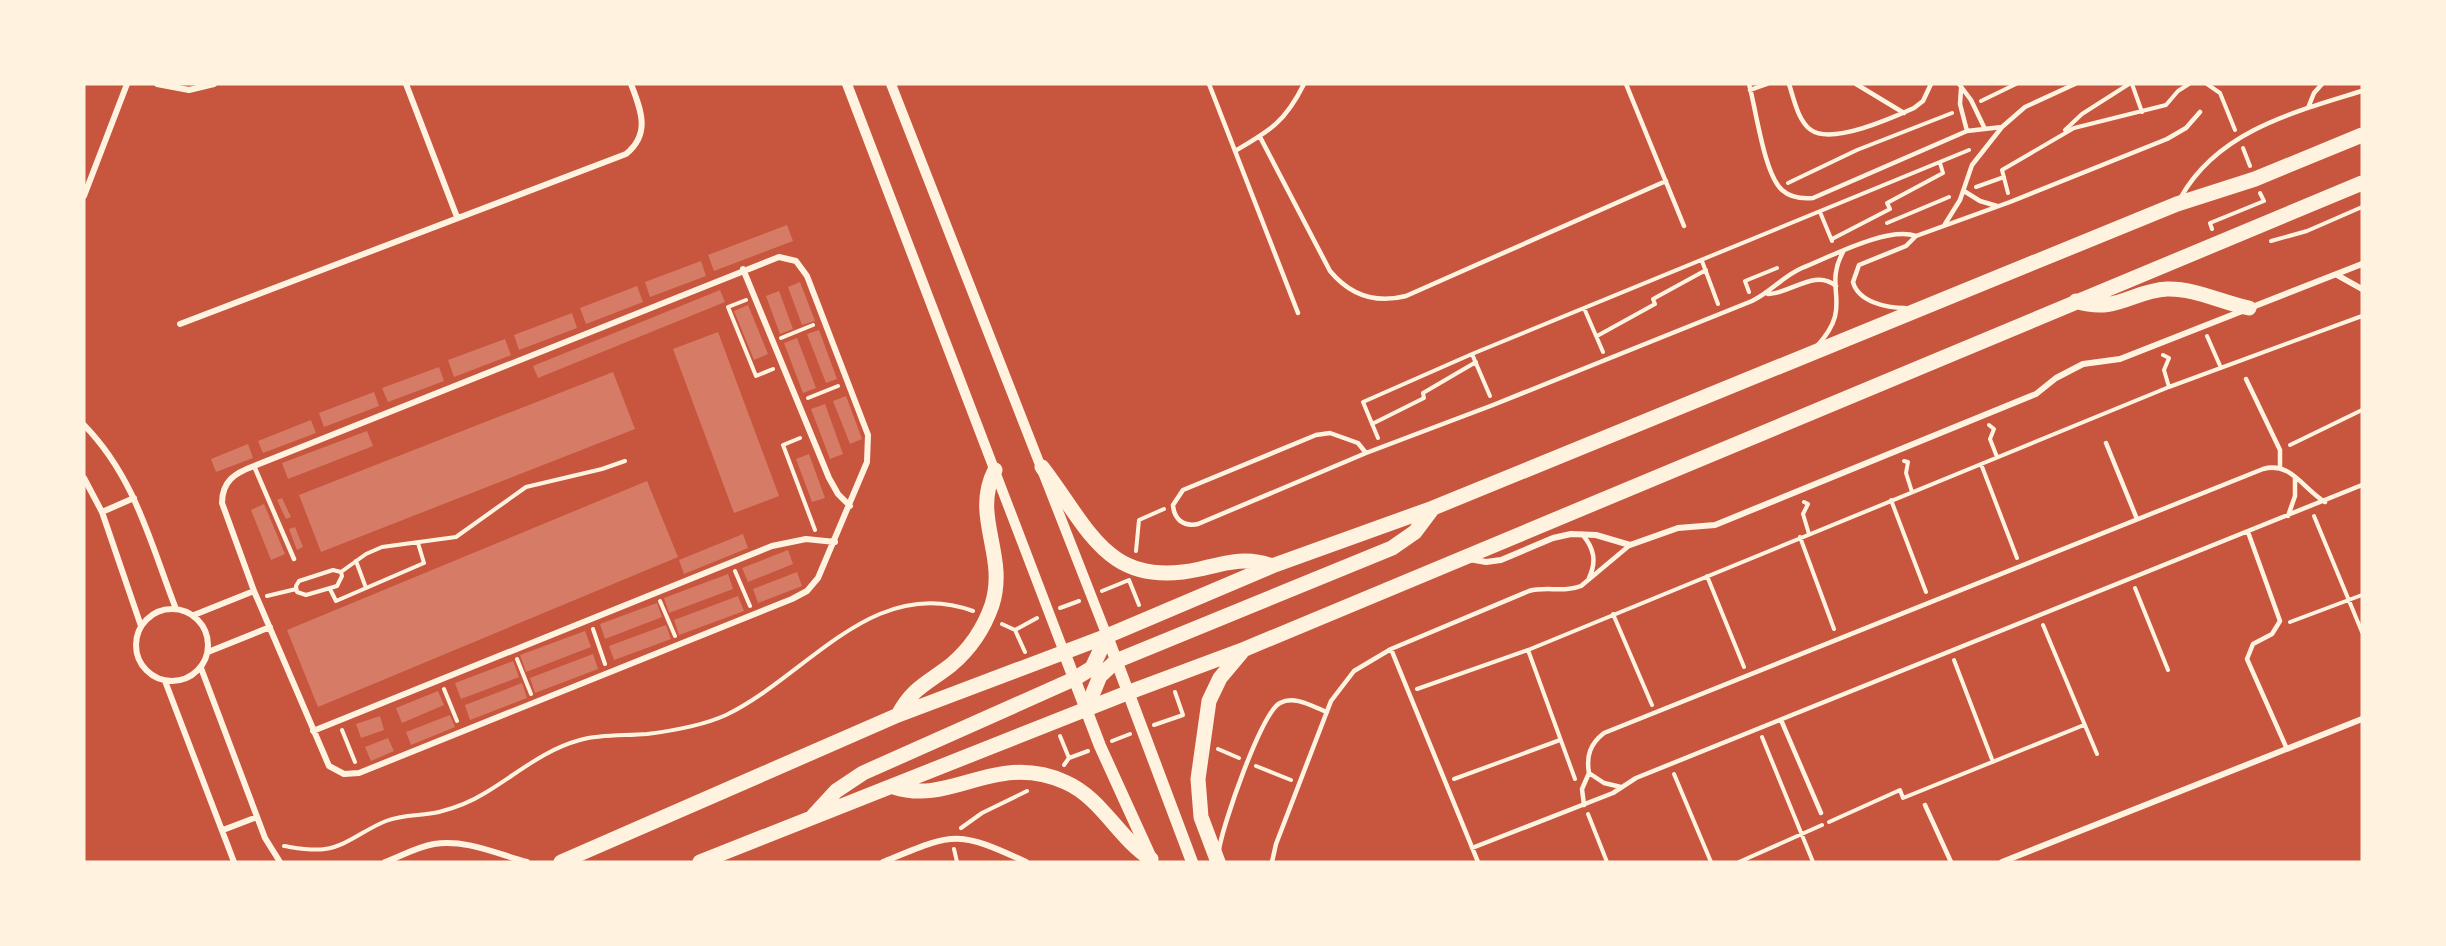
<svg xmlns="http://www.w3.org/2000/svg" width="2446" height="946" viewBox="0 0 2446 946" font-family="'Asap Condensed',sans-serif">
  <style>
    .building { fill: #d67c66 }
    .lines { fill: none; stroke-linecap: round; stroke-linejoin: round }
    .path { stroke: #fff3e0; stroke-width: 4 }
    .service { stroke: #fff3e0; stroke-width: 4.5 }
    .minor { stroke: #fff3e0; stroke-width: 6 }
    .tertiary { stroke: #fff3e0; stroke-width: 10 }
    .secondary { stroke: #fff3e0; stroke-width: 12 }
    .primary { stroke: #fff3e0; stroke-width: 15 }
  </style>
  <rect width="100%" height="100%" fill="#c8553d"/>
  <path class="building" d="M787,225L793,241L714,271L708,255Z
    M701,261L706,276L650,297L645,282Z
    M800,282L815,321L802,325L788,287Z
    M637,286L643,302L586,324L580,308Z
    M720,290L725,302L538,378L533,366Z
    M779,291L793,329L780,334L766,296Z
    M748,305L768,354L754,360L734,311Z
    M572,313L577,328L519,350L514,335Z
    M819,330L837,379L826,383L807,334Z
    M718,332L779,496L734,513L673,349Z
    M797,338L816,388L803,393L784,343Z
    M505,339L511,355L454,377L448,360Z
    M439,367L444,381L388,402L382,388Z
    M613,372L635,429L321,552L299,495Z
    M374,392L379,406L324,427L319,413Z
    M846,396L862,439L850,444L833,401Z
    M825,404L843,454L830,459L811,409Z
    M311,420L316,433L263,453L258,441Z
    M367,431L373,446L288,479L282,463Z
    M248,444L253,458L216,472L211,459Z
    M809,454L825,498L812,502L796,459Z
    M647,481L678,557L318,707L287,630Z
    M282,498L291,517L286,519L277,500Z
    M264,504L285,554L271,560L251,510Z
    M295,527L303,547L297,550L289,529Z
    M743,534L748,548L684,574L679,560Z
    M788,550L793,564L748,582L742,568Z
    M797,572L802,586L758,603L753,589Z
    M728,574L733,589L669,613L664,598Z
    M738,596L744,611L679,635L674,620Z
    M657,603L662,617L605,639L600,624Z
    M666,625L671,639L614,660L609,646Z
    M585,631L591,647L526,672L520,655Z
    M593,654L598,669L535,693L530,678Z
    M513,661L519,677L461,699L455,683Z
    M522,683L527,698L470,720L465,705Z
    M438,691L444,705L402,723L396,708Z
    M450,715L455,727L411,745L406,732Z
    M380,716L384,730L361,738L356,724Z
    M388,738L394,751L371,761L365,747Z"/>
  <g class="lines">
    <path class="path" d="M2132,84L2142,112
      M2207,84L2220,93L2235,130
      M1981,101L2016,84
      M2065,130L2082,114L2129,84
      M2243,148L2250,166
      M1788,183L1857,150L1952,113
      M1976,187L2004,177
      M2008,193L2002,170L2074,128L2166,105L2178,91L2189,84
      M1820,212L1832,241
      M1887,223L1949,197
      M2212,229L2210,223L2264,201L2260,193
      M1832,239L1890,209L1887,203L1943,173L1940,163
      M2271,241L2307,231L2362,207
      M1702,261L1718,304
      M1749,292L1745,281L1777,268
      M746,300L728,307L756,376L773,369
      M1584,308L1603,352
      M1597,336L1655,304L1653,299L1706,270
      M2207,336L2221,368
      M781,338L813,325
      M1472,354L1490,396
      M2163,355L2169,358L2164,370L2169,387
      M808,398L838,386
      M1372,424L1424,398L1423,393L1476,362
      M1989,425L1994,429L1990,439L1997,457
      M800,438L783,445L815,530
      M1378,438L1363,402L1472,354L1969,150
      M2290,445L2362,410
      M1904,461L1908,462L1906,473L1912,492
      M1981,464L2017,558
      M1891,500L1926,592
      M1804,502L1808,504L1803,514L1809,534
      M2314,516L2362,632
      M1800,537L1834,629
      M1136,551L1139,520L1164,509
      M356,561L366,588
      M333,570L341,572L342,576L337,586L306,595L297,592L296,586L299,581Z
      M735,571L750,606
      M341,572L366,554L382,547L456,537L526,487L602,469L625,461
      M1707,576L1744,667
      M2135,588L2168,670
      M330,589L336,601L424,563L418,543
      M1102,591L1129,580L1139,605
      M267,596L296,589
      M660,601L675,636
      M1060,608L1079,601
      M1613,614L1652,705
      M2290,622L2362,595
      M1002,624L1015,630
      M2043,625L2097,754
      M593,629L605,664
      M1528,650L1575,779
      M1025,652L1015,630L1037,618
      M517,659L531,694
      M1954,660L1993,762
      M444,689L457,721
      M1417,689L1528,650L2169,387L2362,316
      M1154,725L1183,715L1175,692
      M342,730L355,762
      M1060,736L1069,758
      M1762,737L1813,862
      M1112,741L1130,734
      M1218,749L1239,758
      M1064,765L1069,758L1088,751
      M1256,766L1291,780
      M1674,774L1711,862
      M1454,779L1560,740
      M1588,814L1607,862
      M1829,822L1900,790L1903,798L2084,725
      M961,828L982,813L1027,791
      M284,846C297,848 311,851 325,849C347,846 365,829 386,821C403,814 422,816 439,812C455,808 472,801 485,793C517,774 543,750 580,740C602,734 625,736 647,734C671,731 704,725 726,715C807,676 873,574 973,611
      M954,849L957,862
      M1739,862L1822,825"/>
    <path class="service" d="M1209,84L1298,313
      M1626,84L1684,226
      M1749,84C1756,109 1764,174 1782,190C1791,198 1802,199 1813,198L1967,131L2002,127
      M1789,84C1794,99 1798,121 1811,130C1832,145 1892,118 1914,108L1923,101L1931,84
      M1856,84L1904,113
      M1959,84L1971,100L1984,127
      M1961,89L1960,104L1967,131
      M1750,90L1767,84
      M2308,108L2314,93L2322,84
      M1260,137L1330,271C1350,295 1375,304 1406,296L1666,181
      M1235,151C1271,130 1285,122 1304,84
      M1964,191L1980,201L1997,206
      M2181,197C2218,131 2294,112 2362,91
      M1945,224L1960,200L1972,165L2002,127L2025,107L2075,84
      M1768,294C1790,294 1815,268 1836,286
      M1905,308C1887,308 1858,302 1853,282L1859,265L1906,246L1916,236L2010,202L2167,139L2186,128L2200,112
      M1817,346C1855,305 1822,290 1843,252
      M2246,379L2280,450V467
      M1330,433L1358,443L1366,453L1198,524C1183,527 1174,519 1173,505L1183,490L1316,435Z
      M2106,443L2137,519
      M1366,453L1493,405L1752,301C1771,292 1783,276 1802,268C1830,257 1887,226 1916,236
      M254,466L294,559
      M2288,516L2295,496V478
      M2248,532L2280,621L2272,634L2253,644L2247,659L2287,749
      M1582,534C1594,548 1597,561 1589,578
      M1391,649L1478,862
      M1781,720L1821,813
      M1621,787L1604,783L1589,773C1586,756 1590,744 1604,733L2263,469C2291,461 2303,489 2325,502
      M1584,805L1582,789L1589,773
      M1925,805L1951,862
      M1472,848L1613,793L1636,778L2362,485
      M1219,850C1222,827 1261,713 1280,703C1295,695 1313,707 1327,712
      M1272,862L1276,844L1331,701L1354,671L1391,649L1529,591C1547,586 1564,593 1581,586L1630,545"/>
    <path class="minor" d="M157,84L189,90L214,84
      M406,84L457,217
      M84,196L127,84
      M779,257L796,261L807,276L868,435L867,462L818,578L807,591L792,599L359,773L344,774L329,766L254,591L222,503C222,481 235,473 254,466Z
      M743,269L829,478L838,494L850,506
      M2337,275L2362,289
      M180,324L626,154C651,134 641,110 631,84
      M84,425C135,477 150,542 176,609
      M84,478L102,512L141,626
      M102,512L134,498
      M1469,559L1486,562L1501,560L1553,538L1571,534L1596,535L1630,545L1678,528L1715,525L2036,394L2056,378L2083,364L2120,359L2362,264
      M136 645a36 36 0 1 1 72 0a36 36 0 1 1-72 0Z
      M194,615L254,591
      M208,652L270,627
      M201,668L265,838L280,862
      M165,681L234,862
      M313,731L772,546L806,539L835,542
      M223,830L257,817
      M385,862C401,856 417,847 434,844C466,839 497,854 527,862
      M883,862C954,833 955,829 1026,862
      M2002,862L2362,719"/>
    <path class="tertiary" d="M847,84L1064,652
      M891,84L1107,636"/>
    <path class="secondary" d="M1107,636L1192,862
      M1064,652L1100,746L1151,858"/>
    <path class="primary" d="M2076,301C2117,314 2131,291 2167,289C2194,288 2223,303 2249,308
      M1042,467C1089,528 1107,590 1200,569C1225,563 1247,556 1272,566
      M1086,710L1100,676L1116,661L1392,548L1415,532L1433,508
      M898,715C913,687 928,683 951,665C970,649 984,628 992,605C1008,554 971,517 995,470
      M894,787C952,806 995,751 1065,782C1102,798 1118,838 1151,859
      M813,816L836,791L863,773L1074,679L1092,668L1107,636
      M561,862L898,715L1107,636L1272,566L1433,508L2177,204L2255,179L2362,135
      M700,862L1127,693L1245,649L2362,183
      M1218,862L1201,817L1198,779L1209,701L1220,678L1241,653"/>
  </g>
  <rect width="2446" height="946" fill="none" stroke="#fff3e0" stroke-width="171"/>
</svg>
